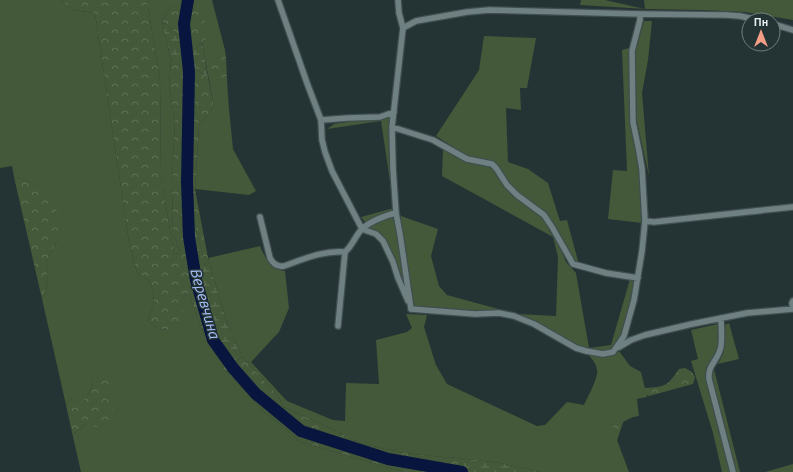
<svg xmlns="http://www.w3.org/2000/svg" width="793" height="472" viewBox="0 0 793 472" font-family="Ubuntu,sans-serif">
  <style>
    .grass { fill: #445939 }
    .forest { fill: url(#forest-crowns) }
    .wetland { fill: url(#wetland-marsh) }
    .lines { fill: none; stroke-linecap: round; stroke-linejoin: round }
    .river { stroke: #08153e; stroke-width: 12 }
    .street-casing { stroke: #414e4f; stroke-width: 8 }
    .street { stroke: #6e8081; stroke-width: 5.5 }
    .labels { text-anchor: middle; stroke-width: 3; stroke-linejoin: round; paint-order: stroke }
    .water-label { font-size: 15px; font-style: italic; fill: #a8c2fd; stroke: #243334 }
  </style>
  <defs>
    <pattern id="forest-crowns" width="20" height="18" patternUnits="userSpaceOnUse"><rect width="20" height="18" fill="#445939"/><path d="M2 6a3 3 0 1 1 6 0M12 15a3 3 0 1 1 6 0" fill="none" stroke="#5f7156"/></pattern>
    <pattern id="wetland-marsh" width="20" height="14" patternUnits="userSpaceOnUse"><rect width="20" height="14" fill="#445939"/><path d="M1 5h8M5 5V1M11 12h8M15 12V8" fill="none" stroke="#5f7156"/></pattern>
  </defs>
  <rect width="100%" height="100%" fill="#243334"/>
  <path class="grass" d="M0,0H61L73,10L95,13L113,135L129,242L137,273L149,280L154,293L153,306L148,320L158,329L170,330L184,296L188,292L204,335L223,369L235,380L263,411L286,429L300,442L397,470L408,472H81L71,428L75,433L87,423L94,379L90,392L83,403L72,397L66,405L42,299L45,294L48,280L46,263L57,240L33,183L14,177L12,166L0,168Z
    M147,0H172V5L162,21L171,61L169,85L175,122L172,184L173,234L181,253L174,254L161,176L160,81Z
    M202,0H212L225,50L226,57H214L212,79L227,80L229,109L233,149L256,191L249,195L195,189L199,125L207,116L214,106L202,43L208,36L202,11Z
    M581,0H605L645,9L644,0H793V20L745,12L701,10L646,9L580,5Z
    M644,21H652L648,60L642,93L649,176L637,122L635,53Z
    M484,36L536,38L527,88H520L521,110L506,108L508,162L528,169L548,183L560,221L567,220L578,261H574L547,214L515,191L507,181L495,164L464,154L436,136L479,70Z
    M629,48L631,129L636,150L641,189L642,223L608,219L613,170L627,171L622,50Z
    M392,115L394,208L393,212L368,222L364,221L361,217L394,208L381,121L327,129L334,124Z
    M443,149L464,160L489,167L495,170L506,188L522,202L542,217L553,237L558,242L566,262L576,273L589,348L611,345L630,279L634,280L635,285L622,334L613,348L609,351L589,350L578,346L517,314L556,316L558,257L553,237L442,176Z
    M395,214L408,299L385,241L365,229L370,225Z
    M401,216L438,229L431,256L439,286L447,295L502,310L472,312L413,308L401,225Z
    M260,246C265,258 271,269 285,271L289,308L279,332L251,362L287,401L333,420L345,421L346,383L379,384L376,340L407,332L412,328L406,314L427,315L424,327L436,365L447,384L537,426L545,425L567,402L584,405C587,398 599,377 597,370C596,363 592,359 588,354C602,357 606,356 619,351L630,366L641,372L647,397L637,399L639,416L633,417L623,422L617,440L629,472H540L500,463L459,458L443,457L405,453L362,444L324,425L283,407L279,397L242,356L228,326L208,258Z
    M729,323L739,359L718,364L723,354L725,343V325Z
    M718,324L720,342L718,351L711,362L706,368L705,377L731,472H722L713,433L691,361L698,359L691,330Z
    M714,369L740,472H736L711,376Z
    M793,464V472H765Z"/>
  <path class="forest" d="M61,0H147L160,81L161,176L174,254L181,253L173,234L172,184L175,122L169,85L171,61L180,52L197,70L208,77L214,106L207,116L199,125L195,189L208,258L205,267L190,203V148L179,216L203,291L198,303L188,293L184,296L181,324L170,330L158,329L148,320L153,306L154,293L149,280L137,273L129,242L113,135L95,13L73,10Z
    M172,0H202V11L209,36L195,49L189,45L162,21L172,5Z
    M214,57H226L227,80H212L210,62Z
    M14,177L33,183L46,192L60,217L57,240L46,263L48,280L45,294L42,299Z
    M242,356L279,397L283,407L324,425L362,444L405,453L443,457L459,458L464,462L451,467L468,472H408L397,470L300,442L286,429L263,411L235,380L236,361Z
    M685,368L692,372L695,377L693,384L649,396L644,394L643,390L645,388C666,387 667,386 679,369Z
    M101,375L109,383L114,423L96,427L87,423L75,433L71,428L66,405L72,397L83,402L90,392L94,379Z
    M615,421L623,422L617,440L612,436L613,426Z"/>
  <path class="wetland" d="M162,21L189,45L195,49L202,43L208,77L197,70L180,53L171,61Z
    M184,140L190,147V203L205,266L208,258L228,326L242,356L236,361L235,380L223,369L215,356L204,335L188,292L198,303L203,291L179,216L178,174Z
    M459,458L500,463L540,472H468L450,467L463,462Z"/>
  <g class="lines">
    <path class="river" d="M188,0L184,24L189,72L187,182L189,237L196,280L213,340L233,368L256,394L301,431L388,459L462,472"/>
    <g class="street-casing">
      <path id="street" d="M278,0L307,83L321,120L322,140L325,152L332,171L362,229
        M398,0L399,13L403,28L392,127L393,168L396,213L400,234L411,309
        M773,24L793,30
        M403,28L416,21L467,12L489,10L640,14L727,15L740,16L758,20
        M321,120L348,118L380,117L394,112
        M392,127L433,140L467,159L492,164L496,168L507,185L517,195L544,215L552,227L573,264L606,273L638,278
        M260,217L270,258C273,264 277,267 284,266C304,259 324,250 345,252C353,245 355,236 362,229C369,222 386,215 396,213
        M645,221L654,222L793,207
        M362,229L376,234L383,241L393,262L398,278L408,301
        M411,309L475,314L499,313L514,316L534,324L576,348L586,351L603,354L613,352L624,336L634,300L642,251L645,221L642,169L639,151L633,122L632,51L640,20V14
        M793,309L792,303L793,301
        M721,318C721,327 723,343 720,350C716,363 708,364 709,379L733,472
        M338,326L345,252
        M619,347L631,340L645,335L692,324L747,313L793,309"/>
    </g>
    <use href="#street" class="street"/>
  </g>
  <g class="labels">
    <g class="water-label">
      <text transform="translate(205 304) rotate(74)" y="5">Веревчина</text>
    </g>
  </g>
  <g transform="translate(761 32)"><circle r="19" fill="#243334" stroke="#727f80"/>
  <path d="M0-3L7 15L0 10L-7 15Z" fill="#f49e86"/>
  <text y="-6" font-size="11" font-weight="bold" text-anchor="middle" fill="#e8f1f2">Пн</text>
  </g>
</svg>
